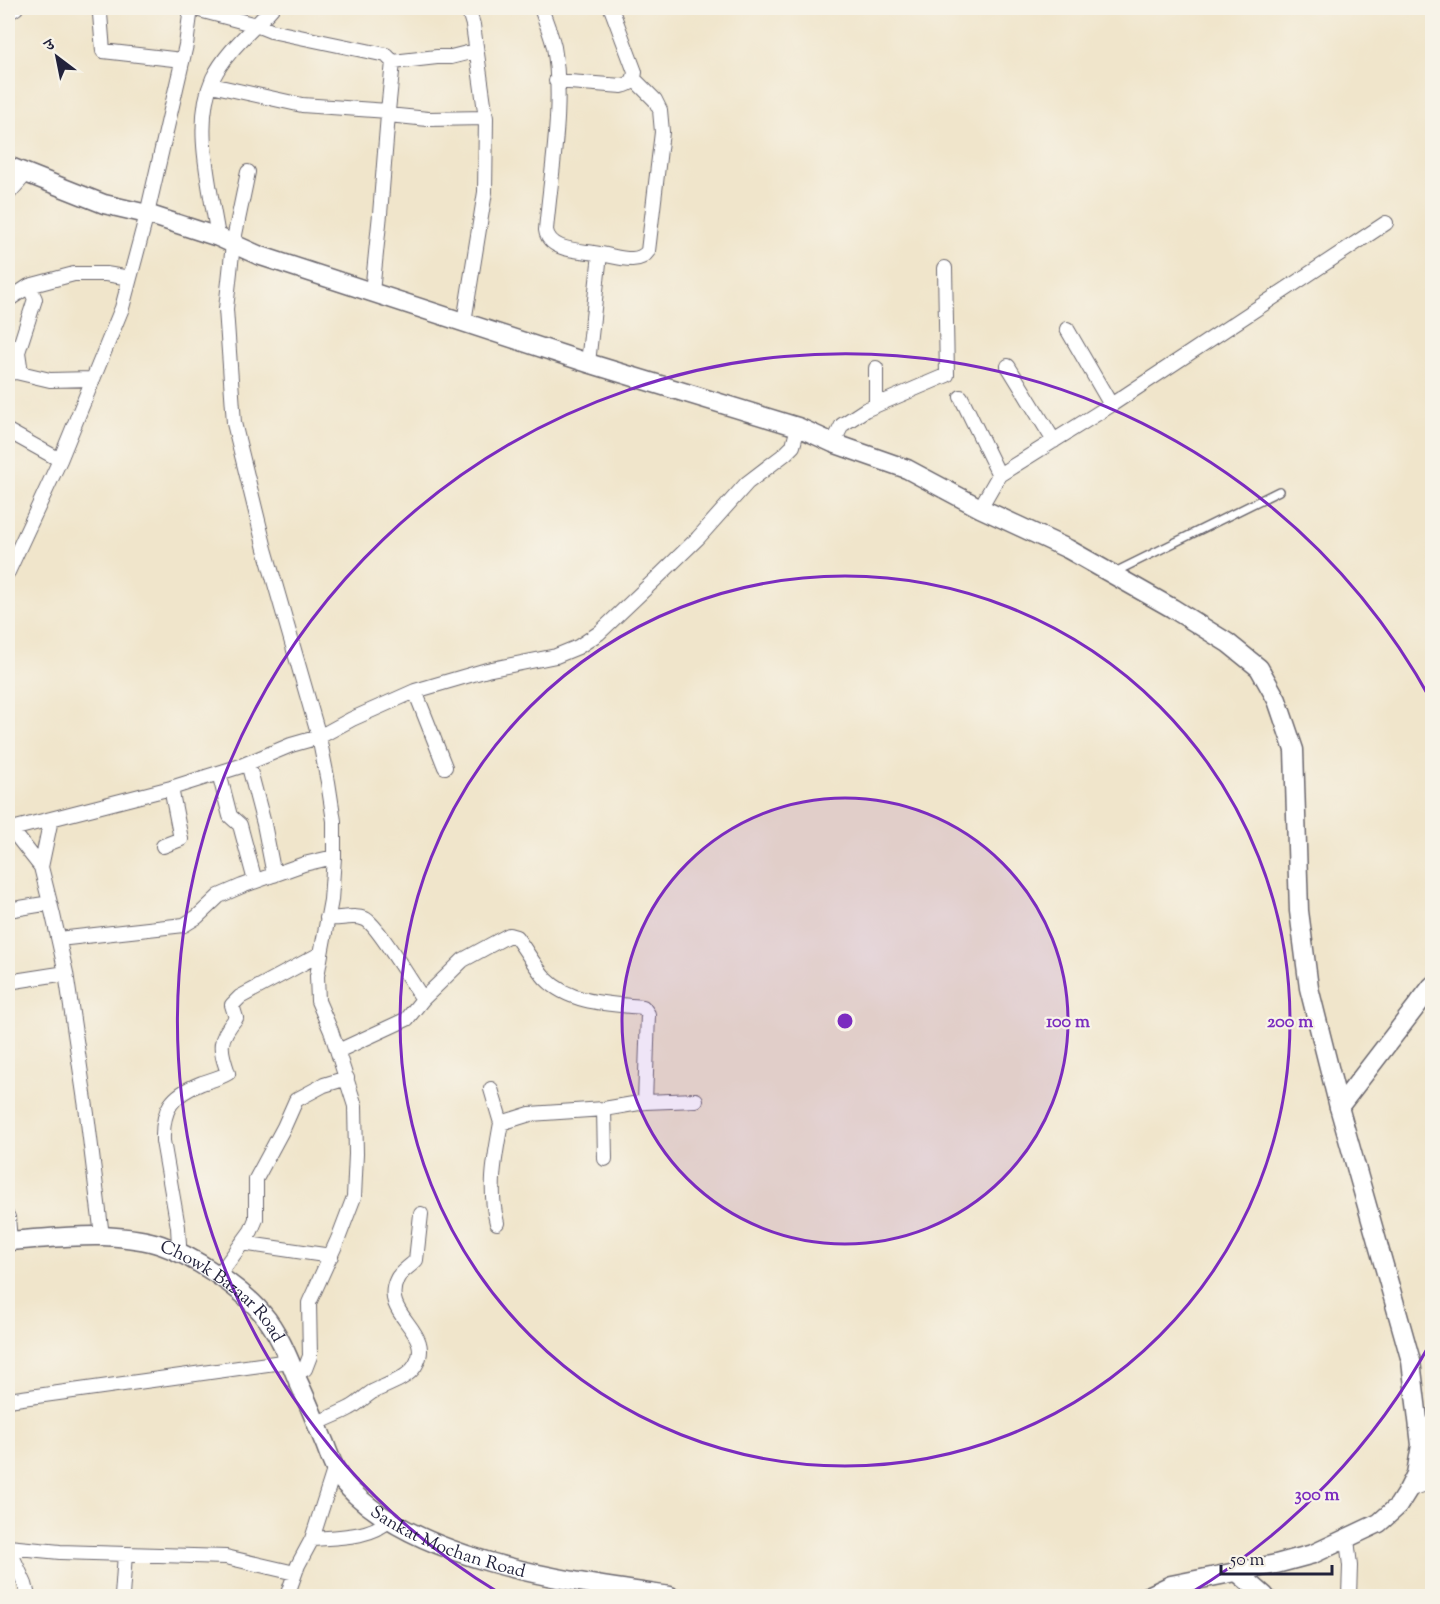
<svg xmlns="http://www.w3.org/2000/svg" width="1440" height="1604" viewBox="0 0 1440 1604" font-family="'Sorts Mill Goudy','Noto Serif Devanagari',serif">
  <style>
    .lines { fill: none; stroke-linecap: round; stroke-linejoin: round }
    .lane-casing { stroke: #6a666d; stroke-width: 10 }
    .street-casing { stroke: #6a666d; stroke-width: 16 }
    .secondary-casing { stroke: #6a666d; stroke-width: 21 }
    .lane { stroke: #fff; stroke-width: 7 }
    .street { stroke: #fff; stroke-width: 14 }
    .secondary { stroke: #fff; stroke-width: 18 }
    .ring { fill: none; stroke: #7b2cbf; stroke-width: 3 }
    .labels { text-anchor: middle; stroke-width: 4.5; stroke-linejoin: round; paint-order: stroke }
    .street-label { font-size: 18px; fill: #22223b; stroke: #f7f3e8 }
    .centre { fill: #7b2cbf; stroke: #f7f3e8; stroke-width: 3 }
    .ring-label { font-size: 18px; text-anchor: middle; font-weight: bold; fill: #7b2cbf; stroke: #f7f3e8; stroke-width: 4.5; stroke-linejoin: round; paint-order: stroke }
  </style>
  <rect width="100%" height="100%" fill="#f7f3e8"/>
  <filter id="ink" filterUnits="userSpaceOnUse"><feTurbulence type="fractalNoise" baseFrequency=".0167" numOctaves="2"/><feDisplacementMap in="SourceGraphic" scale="12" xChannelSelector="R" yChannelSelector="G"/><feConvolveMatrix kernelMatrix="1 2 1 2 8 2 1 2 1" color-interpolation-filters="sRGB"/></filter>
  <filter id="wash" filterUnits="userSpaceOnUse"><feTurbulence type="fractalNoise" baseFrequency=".008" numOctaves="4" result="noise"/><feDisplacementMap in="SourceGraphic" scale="24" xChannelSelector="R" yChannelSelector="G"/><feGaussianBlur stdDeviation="1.35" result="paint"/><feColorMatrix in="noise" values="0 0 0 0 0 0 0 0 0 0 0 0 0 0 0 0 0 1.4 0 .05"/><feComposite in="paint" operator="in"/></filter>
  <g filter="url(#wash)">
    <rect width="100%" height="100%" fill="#f0e5cb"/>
  </g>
  <g filter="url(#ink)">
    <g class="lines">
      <g class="lane-casing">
        <path id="lane" d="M1113,573L1279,491"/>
      </g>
      <g class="street-casing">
        <path id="street" d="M102,8L100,14L103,51L182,60
          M192,8L256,25L271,31L386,55L393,62L388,111
          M541,8C545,20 551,34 554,47C564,105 551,172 546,230C549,252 582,250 600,254L588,363
          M8,13L16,8
          M393,62L437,57H451L467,53H477
          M556,81L622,86C631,84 634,81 635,72L611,8
          M211,85L302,105L388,111V115
          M248,172L233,244L226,309L234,423L265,549L319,737L328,782L334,821V857L331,900L317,976L318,1001L331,1031L355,1106L356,1154L354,1197L338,1239L309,1303L310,1356L305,1369L295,1374
          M8,194L26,174
          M218,237C211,190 192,124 213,78C227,50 252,31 272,8
          M600,254C616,256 638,266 648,251L662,132L660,110L655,100L634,79
          M372,292L380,214L388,115L428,119L486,118
          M8,300L29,286L74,274H106L130,278
          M464,322L485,192L486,118L473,25L468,8
          M1067,329L1111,405
          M1008,366L1054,441
          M16,372L50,380L92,379
          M8,373L16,372L20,366L18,352L35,299L29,286
          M961,397L999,475
          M876,405V368
          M8,431L60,460
          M833,443L842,425L865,410L947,375L945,268
          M980,508L999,475L1111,405L1386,223
          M8,572L60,460L122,308L147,214L186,45L191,8
          M415,691L445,767
          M248,763L264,824L274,875
          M219,773L230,816L240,825L255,881
          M8,825L41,867L53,915L66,973L87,1114L102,1236
          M8,830L171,788L241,766L291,745L319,737L352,719L415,691L487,670L556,656L578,647L599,633L661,574L698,538L747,483L785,454L793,446L798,427
          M163,846L181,839L171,788
          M41,867L51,819
          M8,910L50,903
          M327,918C339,920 353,914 365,919C377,924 413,985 423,999
          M59,939L184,925L197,917L219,896L242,886L304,864L334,857
          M8,982L66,973
          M338,1051L407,1019L423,999L463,960L509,935L516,937C526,950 535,967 546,979C570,1004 612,1004 643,1007L648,1014L645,1102
          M491,1089L501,1123
          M604,1109L605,1159
          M8,1217L10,1241
          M497,1223C488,1188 495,1157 501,1123L530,1114L604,1109L645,1102L696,1100
          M242,1243L331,1256
          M176,1252L179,1245L178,1227L163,1141C162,1109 171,1095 202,1083C211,1080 220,1078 228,1073C219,1047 218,1040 236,1018L232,1005L240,997L320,954
          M218,1276L251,1231L256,1219V1179L284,1127L296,1100L324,1085L347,1078
          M8,1400L289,1361
          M316,1424C327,1418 339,1414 350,1408C358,1404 364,1397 372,1392C386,1385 407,1379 415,1366C437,1331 379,1316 397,1279C400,1272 411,1266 416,1260L421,1214
          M1408,1490L1432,1482
          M312,1539L335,1467
          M1347,1539L1350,1566L1349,1596
          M28,1596L25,1584L8,1547L60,1552L226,1557L295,1573
          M122,1596L125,1554
          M287,1596L298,1565L312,1539C337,1537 371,1538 389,1520"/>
      </g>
      <g class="secondary-casing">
        <g id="secondary">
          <path d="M8,166L104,204L147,214L218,237L258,255L588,363L798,427L833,443L907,469L980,508L1068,549L1172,608L1228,643L1259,668L1277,700L1294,750L1299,911L1309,988L1339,1107L1411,1361L1421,1445L1416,1474L1408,1490L1398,1506L1379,1523L1313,1554L1276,1564L1171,1585L1148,1596"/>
          <path d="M1339,1107L1432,986"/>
          <path id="s1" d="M8,1241C39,1239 72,1235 103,1236C121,1237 144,1239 161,1245C193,1256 240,1287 262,1313C278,1331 289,1359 298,1381C308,1402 316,1423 325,1444C330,1457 335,1473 345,1484C414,1562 572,1582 670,1596"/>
          <path d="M1236,1571L1265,1596"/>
        </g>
      </g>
      <use href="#lane" class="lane"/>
      <use href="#street" class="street"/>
      <use href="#secondary" class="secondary"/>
    </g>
  </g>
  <circle cx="845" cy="1021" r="223" fill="#7b2cbf" fill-opacity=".12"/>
  <g class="ring">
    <circle cx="845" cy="1021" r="223"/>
    <circle cx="845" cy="1021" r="445"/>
    <path d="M1432 1340A668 668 0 0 1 1189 1594M501 1594A668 668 0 1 1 1432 702"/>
  </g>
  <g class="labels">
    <g class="street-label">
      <text dy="6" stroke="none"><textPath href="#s1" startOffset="232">Chowk Bazaar Road</textPath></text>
      <text dy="6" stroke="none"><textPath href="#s1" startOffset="588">Sankat Mochan Road</textPath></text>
    </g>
  </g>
  <circle cx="845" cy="1021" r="9" class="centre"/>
  <g class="ring-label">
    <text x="1068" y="1027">100 m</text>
    <text x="1290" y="1027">200 m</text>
    <text x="1317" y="1500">300 m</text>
  </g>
  <rect width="1440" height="1604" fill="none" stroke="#f7f3e8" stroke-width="30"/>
  <g transform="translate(57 57) rotate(328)" stroke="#f7f3e8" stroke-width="4.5" paint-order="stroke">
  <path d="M0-4.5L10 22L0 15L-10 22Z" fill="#22223b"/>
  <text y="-9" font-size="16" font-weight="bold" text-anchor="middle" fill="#22223b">उ</text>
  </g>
  <path d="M1221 1565v9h111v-9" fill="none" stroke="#22223b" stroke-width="3"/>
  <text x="1230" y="1565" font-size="18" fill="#22223b" stroke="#f7f3e8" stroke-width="4.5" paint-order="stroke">50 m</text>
</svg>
